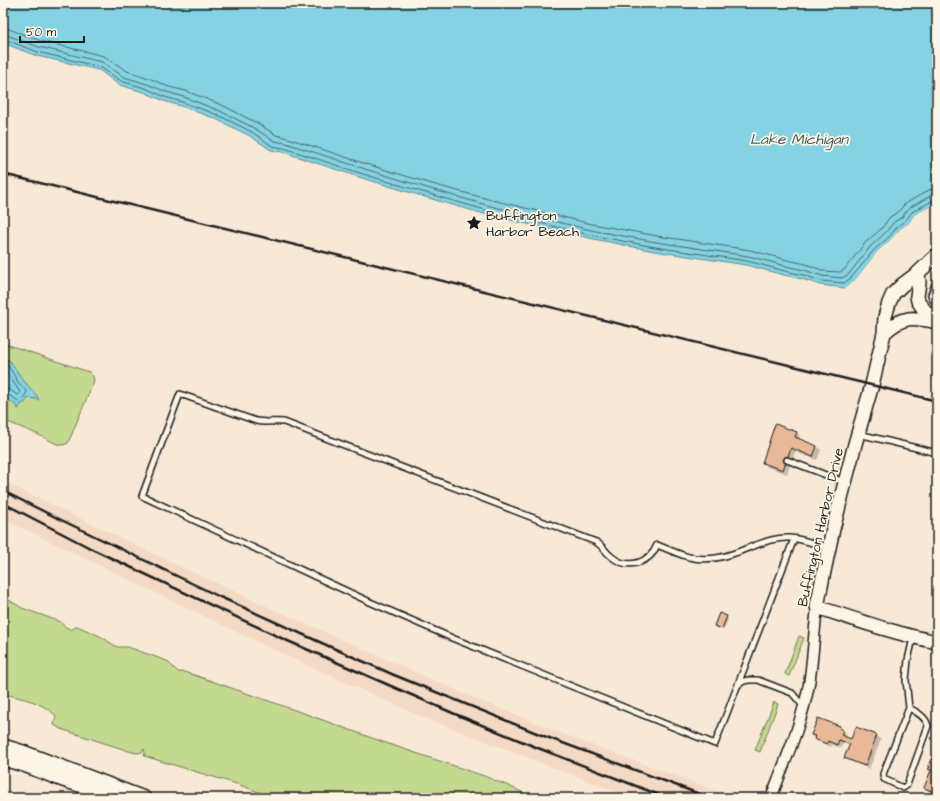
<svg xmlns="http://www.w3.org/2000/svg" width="940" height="801" viewBox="0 0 940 801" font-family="'Architects Daughter',sans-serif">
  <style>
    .built { fill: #f4dac4 }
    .green { fill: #c3d98f; stroke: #707a56 }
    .water { fill: #85d3e2; stroke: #5b8a93 }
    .pier { fill: #f8e9d6 }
    .shadow { fill: #0003 }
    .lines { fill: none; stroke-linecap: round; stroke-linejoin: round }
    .shore { stroke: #46656b; stroke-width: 1 }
    .building { fill: #e9b899; stroke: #1c1c1c }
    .service-casing { stroke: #1c1c1c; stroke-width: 8 }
    .minor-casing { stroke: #1c1c1c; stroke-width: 13 }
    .tertiary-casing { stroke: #1c1c1c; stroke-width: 16 }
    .service { stroke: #fcf5e5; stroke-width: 5 }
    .minor { stroke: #fcf5e5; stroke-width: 10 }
    .tertiary { stroke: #fcf5e5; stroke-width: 13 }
    .rail { stroke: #1c1c1c; stroke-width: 2.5 }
    .labels { text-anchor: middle; stroke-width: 3.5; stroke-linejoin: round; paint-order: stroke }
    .poi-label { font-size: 14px; fill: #1c1c1c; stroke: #fcf5e5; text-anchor: start }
    .street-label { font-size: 14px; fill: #1c1c1c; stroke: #fcf5e5 }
    .water-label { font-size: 15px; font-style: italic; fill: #415c61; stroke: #fcf5e5 }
  </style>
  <rect width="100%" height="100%" fill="#f8e9d6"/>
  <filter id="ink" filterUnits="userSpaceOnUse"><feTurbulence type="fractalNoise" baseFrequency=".025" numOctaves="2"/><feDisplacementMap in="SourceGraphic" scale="8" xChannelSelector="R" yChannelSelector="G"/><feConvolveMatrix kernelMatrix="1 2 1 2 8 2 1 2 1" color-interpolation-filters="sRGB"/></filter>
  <g filter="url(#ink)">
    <path class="built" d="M3,481L154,554L284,614L474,698L579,740L736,798H631L415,714L274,650L3,519Z"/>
    <path class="green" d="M3,343L89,372L93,376L94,381L68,443L64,445L57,444L37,434L3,420V396L16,405L21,404L27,398L37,399V396L22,379L10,361L3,359Z
      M9,600L22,608L61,622L64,626L71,630L77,626L100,636L117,647H128L167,661L178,672H184L197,676L309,715L383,742L484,776L511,787L534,798H274L240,785L144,756L145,753L144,749L142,752L138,753L132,752L61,729L54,725L56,716C43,702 22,698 3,694V602Z
      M799,636L804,638L789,676L785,674Z
      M774,702L778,704L760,752L755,750Z"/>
    <path class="water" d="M3,3H937V203L914,215L909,223L900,229L891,239L877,252L855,280L845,288L820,285L802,279L784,275L746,265L654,251L589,238L488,215L435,200L362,178L283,152L271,150L250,136L216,119L181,106L164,101L144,92L119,85L99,70L37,56L3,43Z
      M3,359L10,361L22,379L37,396L39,400L37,399L28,398L25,403L21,404L18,409L16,405L3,396Z"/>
    <path class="pier" d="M937,203V205L916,217L910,225L902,230L893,241L878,254L857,282L849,287L845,288L855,280L877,252L891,239L900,229L909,223L914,215Z"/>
    <path class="shadow" d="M796,432L800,436L799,440L817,446L821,450L817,460L795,452L787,474L767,467L763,463Z
      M726,617L728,619L724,630L717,628L716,626Z
      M839,727L847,734L845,738L852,740L876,736L881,740L869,769L850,761L845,757L850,746L843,743L841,748L832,745L831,747L819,742L812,735Z
      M937,756V795L929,792L925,788L931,771L930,769Z"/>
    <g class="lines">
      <path class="shore" d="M3,29H9L41,41L104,56L127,71L149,78L169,87L186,91L222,105L257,123L276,135L288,138L366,164L439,186L492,200L546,213L592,224L657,236L750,250L787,260L806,264L824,271L840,272L844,270L865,243L881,229L890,217L898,212L905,204L929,190L937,188
        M3,35H7L39,47L102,62L124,77L147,84L167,92L184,97L220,111L254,128L274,141L286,143L365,169L437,191L490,206L591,230L656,242L748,256L786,266L804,270L822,276L842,278L849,274L870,247L885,233L894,222L902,217L909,208L932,195L937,194
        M3,40H6L38,52L100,67L121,81L145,88L165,97L182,102L218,115L252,132L272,146L284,148L363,174L436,196L489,211L590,235L655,247L747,261L785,271L803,275L821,281L844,283L852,277L874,250L889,237L898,226L906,220L912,212L934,200L937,199
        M3,364L8,365L18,382L27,392L22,400L18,401L6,393H3
        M3,369L5,370L20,392L19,394L17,395L9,389L3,388"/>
    </g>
    <path class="building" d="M775,424L797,432L795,437L817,446L813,457L791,448L783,470L762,463Z
      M719,613L727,616L722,629L714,626Z
      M818,718L840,726L839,728L843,730L841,735L851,739L856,727L877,735L865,766L844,758L850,744L839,740L837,745L828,741L827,744L814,739L815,736L811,735Z
      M937,754V793L924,788L931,770L928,769L930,767L928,766L931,759H932L933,757H936Z"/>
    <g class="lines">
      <g class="service-casing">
        <path id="service" d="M937,279L931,295L933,300L937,304
          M859,434L937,453
          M787,460L844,482
          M794,539L715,744L452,638L370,602L142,496L180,394L256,421C265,423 274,421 284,422L596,542C603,546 606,553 612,557C628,570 650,563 657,545C668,549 678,554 689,557C710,562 729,556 748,548C762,543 775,537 790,538C803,539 816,544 828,548
          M738,685L744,681L749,680H758L792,693L803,706
          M909,708C917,712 926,717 928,726L908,782L907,785L903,788L884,779L883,774L909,708L906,680L908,660L913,638"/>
      </g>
      <g class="minor-casing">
        <path id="minor" d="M771,798C785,761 802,723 809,684C813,659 814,633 817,607"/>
      </g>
      <g class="tertiary-casing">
        <path id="tertiary" d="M937,255L918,273L902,285L893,294L889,303L885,317L884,333L872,385L855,444L833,529L823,576L817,607C857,620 896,634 937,642
          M918,273L919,283L917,296L918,301L925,311L937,320
          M884,333C903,315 913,317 937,322
          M3,746L23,752L144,798
          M3,759L24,765L63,780L86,787L115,798"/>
      </g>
      <use href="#service" class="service"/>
      <use href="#minor" class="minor"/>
      <use href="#tertiary" class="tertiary"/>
      <path class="rail" d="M3,174L937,401
        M3,491L49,514L218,596L324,644L394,675L544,736L710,798
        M3,503L94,550L281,638L455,714L538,748L667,798"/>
    </g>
  </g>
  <defs>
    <g id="sight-bare" transform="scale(1.2)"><path d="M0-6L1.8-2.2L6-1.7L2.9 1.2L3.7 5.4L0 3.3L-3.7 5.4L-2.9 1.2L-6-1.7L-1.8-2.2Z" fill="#1c1c1c" stroke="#fcf5e5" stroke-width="2.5" paint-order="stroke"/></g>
  </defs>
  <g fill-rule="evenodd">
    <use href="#sight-bare" x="474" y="223"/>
  </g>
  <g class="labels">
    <g class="poi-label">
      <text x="486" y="220">Buffington<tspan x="486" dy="16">Harbor Beach</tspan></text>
    </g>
    <g class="street-label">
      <text transform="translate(820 527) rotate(-77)" y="5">Buffington Harbor Drive</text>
    </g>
    <g class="water-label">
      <text x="799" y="144">Lake Michigan</text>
    </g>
  </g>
  <rect width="940" height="801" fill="none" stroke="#fcf5e5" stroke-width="16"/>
  <rect x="8" y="8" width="924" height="785" fill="none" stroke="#1c1c1c" stroke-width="1.5" filter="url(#ink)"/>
  <path d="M20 36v6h64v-6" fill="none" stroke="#1c1c1c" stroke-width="2"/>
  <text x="26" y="36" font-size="12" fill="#1c1c1c" stroke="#fcf5e5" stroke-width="3" paint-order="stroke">50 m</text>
</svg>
